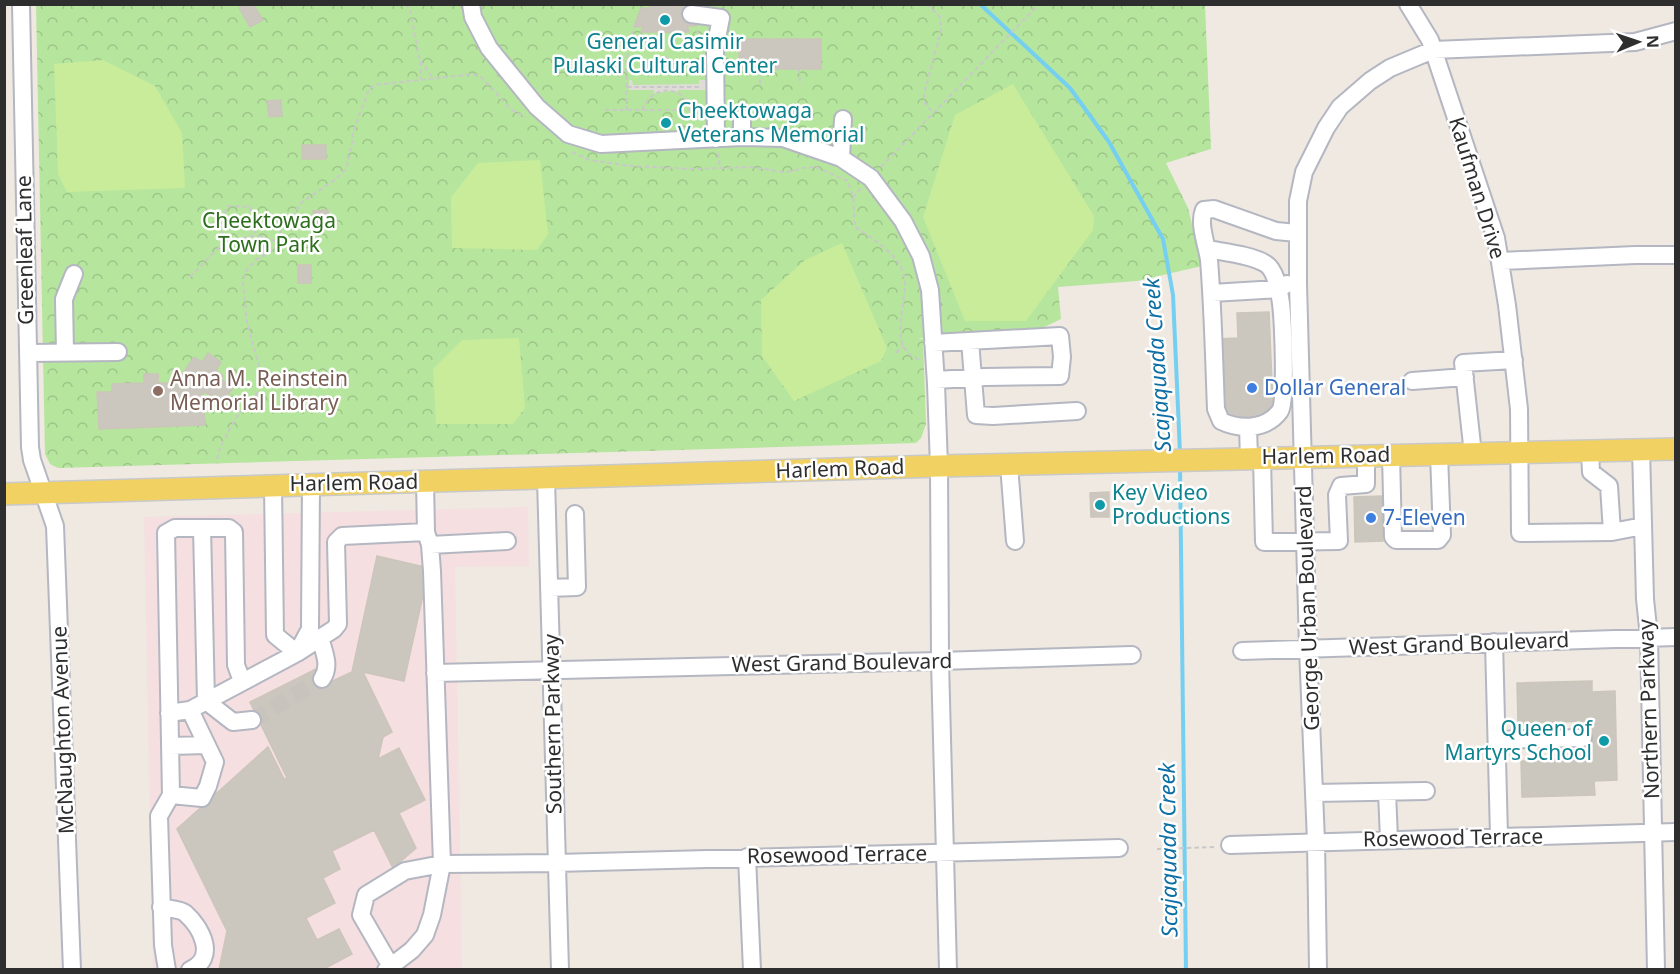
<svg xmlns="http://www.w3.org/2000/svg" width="1680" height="974" viewBox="0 0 1680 974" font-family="'Noto Sans',sans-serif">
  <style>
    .medical { fill: #f5dfe0 }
    .park { fill: url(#park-crowns) }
    .pitch { fill: #c9ec9a }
    .plaza { fill: #dfdcd8 }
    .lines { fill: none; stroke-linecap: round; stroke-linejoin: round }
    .stream { stroke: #75cff0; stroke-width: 4 }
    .building { fill: #cbc7bf; stroke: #cbc5ba; stroke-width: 1.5 }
    .minor-tunnel { stroke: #c8c4bd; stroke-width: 16; stroke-dasharray: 16 8; stroke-linecap: butt }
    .minor-casing { stroke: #b4b7c1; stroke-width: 20 }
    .major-casing { stroke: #c9c9c9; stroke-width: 24 }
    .path { stroke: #c9c9c9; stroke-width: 2; stroke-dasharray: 4.5 3; stroke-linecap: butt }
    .minor { stroke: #fff; stroke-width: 16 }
    .major { stroke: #f2d163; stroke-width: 21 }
    .culture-dot { fill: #0f9aa8; stroke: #fff; stroke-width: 2 }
    .shop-dot { fill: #3f7fe0; stroke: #fff; stroke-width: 2 }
    .education-dot { fill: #8d6e63; stroke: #fff; stroke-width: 2 }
    .labels { text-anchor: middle; stroke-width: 5; stroke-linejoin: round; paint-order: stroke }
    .culture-label { font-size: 21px; fill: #0d838f; stroke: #fff; text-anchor: start }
    .street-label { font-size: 21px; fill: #2e2e2e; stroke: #fff }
    .park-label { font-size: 21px; fill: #2c6e1b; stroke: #fff }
    .education-label { font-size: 21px; fill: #785e54; stroke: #fff; text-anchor: start }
    .shop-label { font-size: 21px; fill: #366cbe; stroke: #fff; text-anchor: start }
    .water-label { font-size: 22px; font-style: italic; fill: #0d6fa3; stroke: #fff }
  </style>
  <defs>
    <pattern id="park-crowns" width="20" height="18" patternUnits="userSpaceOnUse" patternTransform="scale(1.5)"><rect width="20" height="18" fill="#b6e59e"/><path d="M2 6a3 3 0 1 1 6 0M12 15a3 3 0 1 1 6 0" fill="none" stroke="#9dc588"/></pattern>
  </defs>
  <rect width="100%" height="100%" fill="#efe9e1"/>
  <path class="medical" d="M528,507L529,566L455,567L462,969H153L144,517Z"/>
  <path class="park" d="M36,5H1205L1211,149L1166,163L1188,208L1202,266L1137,281L1058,287L1061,319L1032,333L918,338L923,339L926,424L921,438L916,443L58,468L50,464L45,454Z"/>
  <path class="pitch" d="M103,60L155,86L182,133L185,188L67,192L58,174L54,64Z
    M1013,84L1094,216L1093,230L1026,321H965L923,217L955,115Z
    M540,160L548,234L537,250L452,248L451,197L478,163Z
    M842,243L887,348L881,361L794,401L762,356L761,300L805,260Z
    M519,338L525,408L513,424H436L433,369L462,340Z"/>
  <path class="plaza" d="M629,80H632L633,85L699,84V80H715V90H678L677,92L671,91L654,93V90H629Z"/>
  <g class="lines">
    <path class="stream" d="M980,4L1070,88L1109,142L1163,239L1173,295L1180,453
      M1180,466L1186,970"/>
  </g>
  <path class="building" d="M244,4H253L263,20L250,27L239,8Z
    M651,4H678L680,7H689L696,26H687L689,32H641L643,26L634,27L641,8H650Z
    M739,39H821V69H739Z
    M281,100L282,116L269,117L267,101Z
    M302,145H326V159H302Z
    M328,210L329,228L315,230L313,211Z
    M298,265H311V283H298Z
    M1269,312L1273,407L1263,417L1221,418L1218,339L1238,338L1237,313Z
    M208,353L221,362L216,370L223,376L221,379L233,388L223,402L212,394L211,396L203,391L205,425L99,429L97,392H112V384L144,383V374H158V383H186L189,379L182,375L194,357L202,362Z
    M1109,492V517H1091L1090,493Z
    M1382,496L1383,541L1355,542L1354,497Z
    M377,556L429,568L404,681L363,672L392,732L383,737L378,759L399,748L425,800L399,813L416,848L393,868L374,830L332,851L340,869L323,878L335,903L306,918L317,940L339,929L352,954L322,970H219L227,931L177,829L268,747L284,779L287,778L250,702L316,669L324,685L352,672Z
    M1592,681V692L1615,691L1617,780L1594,781L1595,795L1522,797L1521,761L1593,759L1592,721L1518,723L1517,683Z"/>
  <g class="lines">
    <path class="minor-tunnel" d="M252,720L322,679"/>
    <g class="minor-casing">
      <path id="minor" d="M21,4L30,447L32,460L55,526L72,970
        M471,4L473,17L489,48L537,107L568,134L601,144L742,137L783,138L841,158L871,178L903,221L921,256L930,290L936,384L939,466L940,661L948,970
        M1408,4L1430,40L1496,238L1507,305L1519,409L1520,533L1612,532L1643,526
        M691,14L721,18L715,48L716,139
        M742,119V137
        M841,158L843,119
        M1208,249C1223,252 1253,255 1266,264C1275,270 1278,286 1280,297C1283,313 1287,401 1280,411C1266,430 1240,430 1221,421L1216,409C1214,359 1213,309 1209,260C1207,245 1198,224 1204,210L1214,209L1276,231L1297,233
        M1501,261L1635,255H1676
        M1212,293L1278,289L1287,284
        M970,341L976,415L993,416L1077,411
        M933,343L1060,336L1062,357L1060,376L985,377L936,380
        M28,353L118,352
        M65,353L64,299L74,274
        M1412,381L1465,377
        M1248,427L1249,458
        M1641,449L1645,599L1649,637L1656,970
        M1590,451L1591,472L1609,486L1612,532
        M1473,454L1463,363L1514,360
        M1391,455L1393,537L1396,540H1438L1442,535L1439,454
        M1262,458L1264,542L1339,541L1337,495L1341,486L1366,484V455
        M1009,465L1015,541
        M546,479L560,970
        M273,485L275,635L297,653L310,629L311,484
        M202,528L206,701L233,722L252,720
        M430,545L507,541
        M549,588L577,587L575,514
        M320,638C324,652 331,666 322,679
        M1494,642L1499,836
        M1242,651L1676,637
        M435,673L940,661L1132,655
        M169,713L190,710L297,653L334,629L338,624L336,542L342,536L426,532
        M1497,740L1583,738
        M170,746L207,745
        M1387,792L1389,839
        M1314,793L1426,791
        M171,795L202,798L208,786L215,762L190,710
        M1230,845L1676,832
        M747,857L752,970
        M161,907C168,909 180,909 185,913C201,927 218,958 190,970
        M167,970L163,945L159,816L171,795L166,533L175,528H229L234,532L236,665L242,681
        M386,970L412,950L425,935L432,915L442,864L432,571L430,545L426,532L425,481
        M393,970L361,915L366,895L405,871L442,864L556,863L1119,848
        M1318,970L1316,841L1308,648L1298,284V201L1304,172L1326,128L1340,107L1370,81L1390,68L1433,50L1635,42L1676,31"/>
    </g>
    <g class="major-casing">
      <path id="major" d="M4,494L939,466L1676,449"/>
    </g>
    <path class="path" d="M406,4L410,10L420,61L421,79
      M927,4L940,17L941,30L924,94L925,103L934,114
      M697,30L700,42
      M730,48H739
      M666,60V56
      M420,61L433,78
      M626,62H632
      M730,62H739
      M799,69L800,85
      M760,84L761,69
      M627,87H702
      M605,110H702
      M627,110L626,62L634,27
      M642,110C651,85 683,83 691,110
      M572,152L589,160L631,166L694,169L751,167L783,172L794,171L801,168L816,167L848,181L853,198L855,227C871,237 891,250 901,267C916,294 880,346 920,360
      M718,153L720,168
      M881,167L1039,4
      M853,198L861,188
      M223,243C222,230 220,218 228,206L250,207L256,235
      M190,277L223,243L256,235L278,242
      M896,353L903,346
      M217,459L220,448L237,416L256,396L260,383L259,366L247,323L243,283L245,272L257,259L274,250L278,242L280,233L301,203L336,179L346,169L352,145L353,132L369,89L375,85L473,74L481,77L512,110L525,117
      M1157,849L1216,847"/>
    <use href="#minor" class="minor"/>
    <use href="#major" class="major"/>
  </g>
  <g class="culture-dot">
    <circle cx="665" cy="20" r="6"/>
    <circle cx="666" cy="123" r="6"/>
    <circle cx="1100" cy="505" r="6"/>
    <circle cx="1604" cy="741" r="6"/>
  </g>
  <g class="shop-dot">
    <circle cx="1252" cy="388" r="6"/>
    <circle cx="1371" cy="518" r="6"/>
  </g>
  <circle class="education-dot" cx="158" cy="391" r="6"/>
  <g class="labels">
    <g class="culture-label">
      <text x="665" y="49" text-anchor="middle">General Casimir<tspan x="665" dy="24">Pulaski Cultural Center</tspan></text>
      <text x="678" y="118">Cheektowaga<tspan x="678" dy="24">Veterans Memorial</tspan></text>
      <text x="1112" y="500">Key Video<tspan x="1112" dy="24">Productions</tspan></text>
      <text x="1592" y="736" text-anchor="end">Queen of<tspan x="1592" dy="24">Martyrs School</tspan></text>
    </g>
    <g class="street-label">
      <text transform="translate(1477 188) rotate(73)" y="7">Kaufman Drive</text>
      <text transform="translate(25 250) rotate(-91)" y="7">Greenleaf Lane</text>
      <text transform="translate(1326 456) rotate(-1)" y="7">Harlem Road</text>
      <text transform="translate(840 469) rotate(-2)" y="7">Harlem Road</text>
      <text transform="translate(354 483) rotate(-1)" y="7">Harlem Road</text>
      <text transform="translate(1308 608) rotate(-92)" y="7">George Urban Boulevard</text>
      <text transform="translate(1459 644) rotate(-2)" y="7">West Grand Boulevard</text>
      <text transform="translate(842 663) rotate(-1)" y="7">West Grand Boulevard</text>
      <text transform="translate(1649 709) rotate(-92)" y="7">Northern Parkway</text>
      <text transform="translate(553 724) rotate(-91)" y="7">Southern Parkway</text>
      <text transform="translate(63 730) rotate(-92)" y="7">McNaughton Avenue</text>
      <text transform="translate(1453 838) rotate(-1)" y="7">Rosewood Terrace</text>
      <text transform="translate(837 855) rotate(-1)" y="7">Rosewood Terrace</text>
    </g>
    <g class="park-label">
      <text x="269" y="228">Cheektowaga<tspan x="269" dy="24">Town Park</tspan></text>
    </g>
    <g class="education-label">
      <text x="170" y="386">Anna M. Reinstein<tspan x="170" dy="24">Memorial Library</tspan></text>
    </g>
    <g class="shop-label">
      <text x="1264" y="395">Dollar General</text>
      <text x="1383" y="525">7-Eleven</text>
    </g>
    <g class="water-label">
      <text transform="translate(1157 365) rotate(-94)" y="8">Scajaquada Creek</text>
      <text transform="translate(1168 850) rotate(-91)" y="8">Scajaquada Creek</text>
    </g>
  </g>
  <rect width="1680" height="974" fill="none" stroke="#2e2e2e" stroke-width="12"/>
  <g transform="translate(1638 42) rotate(88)" stroke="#ffffff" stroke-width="4.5" paint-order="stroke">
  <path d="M0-4.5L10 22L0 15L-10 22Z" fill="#2e2e2e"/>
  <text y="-9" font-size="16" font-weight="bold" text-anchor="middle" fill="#2e2e2e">N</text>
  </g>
</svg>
